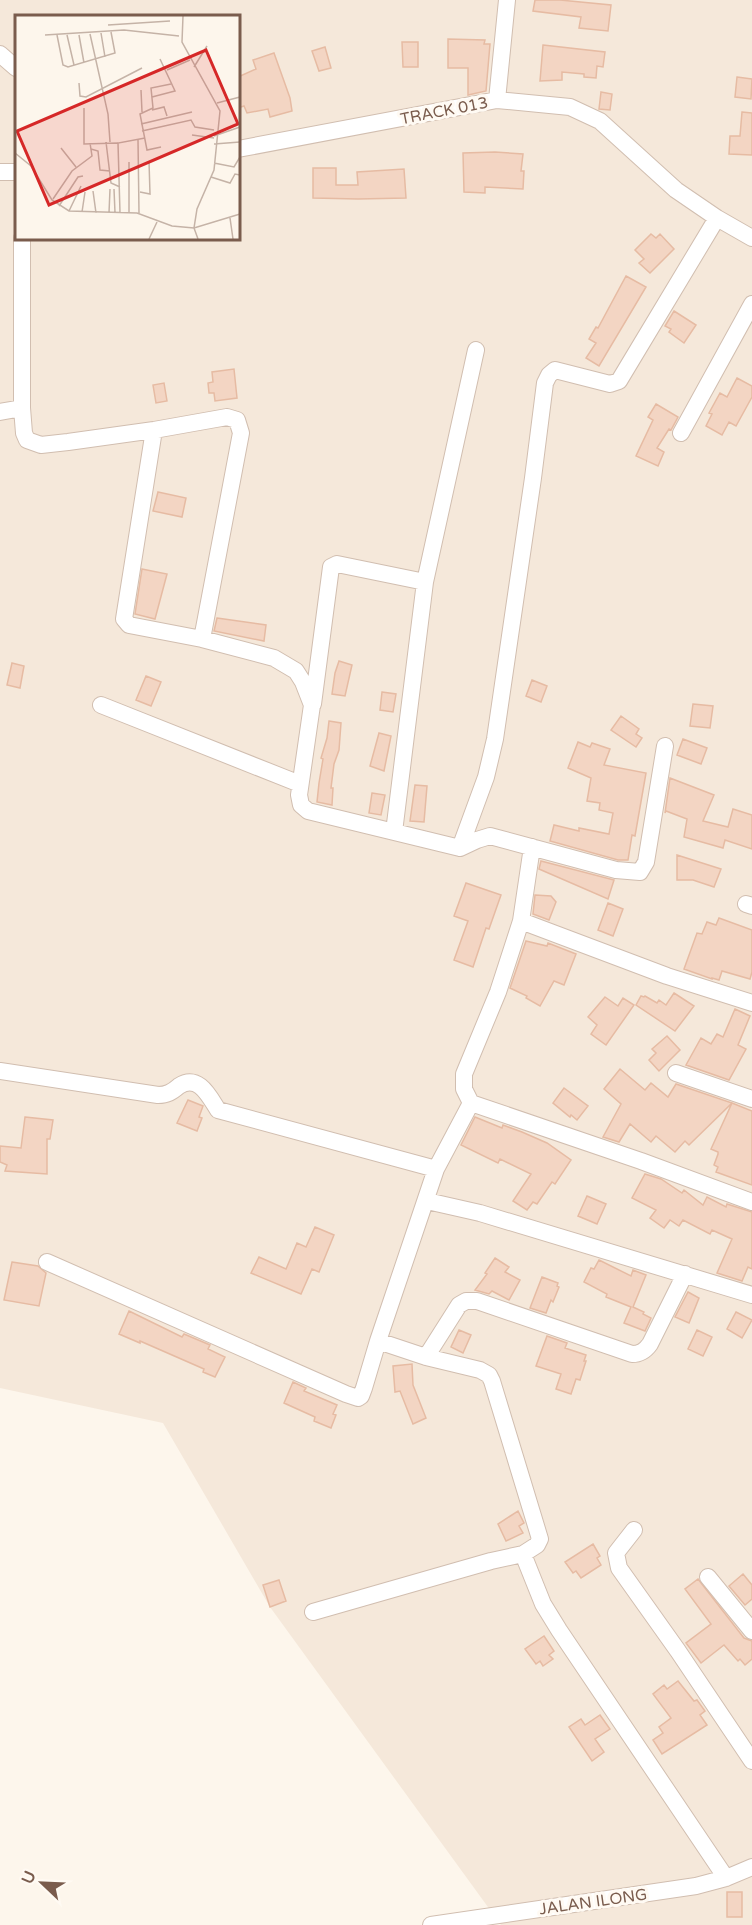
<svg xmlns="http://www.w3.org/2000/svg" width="752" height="1925" viewBox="0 0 752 1925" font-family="'Varela Round',sans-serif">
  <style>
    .residential { fill: #f5e8da; fill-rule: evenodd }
    .building { fill: #f3d5c3; stroke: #e6bba3; stroke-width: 1.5 }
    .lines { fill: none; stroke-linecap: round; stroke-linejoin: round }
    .minor-casing { stroke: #d1beb0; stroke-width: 18 }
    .minor { stroke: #fff; stroke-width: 16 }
    .labels { text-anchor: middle; stroke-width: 6; stroke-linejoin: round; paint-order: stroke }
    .street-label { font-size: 16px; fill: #7a5c4d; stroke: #fffaf3 }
    .inset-road { fill: none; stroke: #c5b3a7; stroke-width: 1.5 }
    .view { fill: #d62828; fill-opacity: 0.15; stroke: #d62828; stroke-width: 3 }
    .inset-edge { fill: none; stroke: #7a5c4d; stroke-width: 3 }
  </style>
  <rect width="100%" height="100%" fill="#fdf6ec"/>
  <path class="residential" d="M0,0H752V1925H501L270,1607L163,1423L0,1388ZM16,16H238V238H16Z"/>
  <path class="building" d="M535,0H560L611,5L608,31L579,28L581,17L533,11Z
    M448,39L485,40L484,44H490L486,91L468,95V68H448Z
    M402,42H418V67H403Z
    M543,45L605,52L603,67L597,66L596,78L584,77V74L562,72V80L540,81Z
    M325,47L331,68L319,71L312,51Z
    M274,53L290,98L292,111L270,117L268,109L247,113L244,106L238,108V77L256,69L253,60Z
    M737,77L752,79L751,99L735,97Z
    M601,92L612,94L610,110L599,109Z
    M742,112L752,113V155L729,154L730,136H740Z
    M495,152L523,154L521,171H524L523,189L485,187V193L464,192L463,153Z
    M313,168H336V185H358L357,172L404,169L406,198L358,199L313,198Z
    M651,234L656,238L660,234L674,249L650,273L639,263L644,259L635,250Z
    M626,276L646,287L599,366L586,358L596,343L589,339L596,327L598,328Z
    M674,311L696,325L684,343L669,332L671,329L665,326Z
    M234,369L237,398L215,401L214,393H209L208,383L213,382L212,372Z
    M737,378L752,386V397L736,426L729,422L722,435L706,426L712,414L709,413L720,393L727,397Z
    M164,383L167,401L156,403L153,385Z
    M656,404L678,417L671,430L669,429L657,448L664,452L658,466L636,456L653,420L648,417Z
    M158,492L186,498L182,517L153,511Z
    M142,569L167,574L155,619L135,614Z
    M217,618L266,625L264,641L214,631Z
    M339,661L352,665L345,696L332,694L335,673Z
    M12,663L24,666L20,688L7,685Z
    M146,676L161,682L151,706L136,700Z
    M532,680L547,686L541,702L526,696Z
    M382,692L396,694L393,712L380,710Z
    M693,704L713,706L710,728L690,726Z
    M621,716L639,729L636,734L642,738L636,747L611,730Z
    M329,721L341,723L339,750L334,764L331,788H333L332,805L317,802L319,783L323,759L321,758L327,738Z
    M379,733L391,736L384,771L370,766Z
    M683,739L707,748L701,764L677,755Z
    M578,742L590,747L592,743L610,749L604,765L646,773L635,836L632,835L628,860H618L550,841L554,825L579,831V828L609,834L613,813L599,810L600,803L587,801L591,778L568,768Z
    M670,778L714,795L703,821L728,827L733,809L752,815V849L725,840L723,848L684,837L687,819L666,811L665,813Z
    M415,785L427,786L424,822L410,821Z
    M372,793L385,795L381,815L369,813Z
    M677,855L721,869L714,887L693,880H677Z
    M541,861L614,880L608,899L539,869Z
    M466,883L501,895L489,929L486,928L473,967L454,960L468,921L454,916Z
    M535,895L551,896L556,902L549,920L533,914Z
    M608,903L623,909L613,936L598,930Z
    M719,918L752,930V972L750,979L722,971L719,980L712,978V979L684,969L697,933L702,934L707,922L716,925Z
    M526,941L547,946L548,943L576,954L564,985L554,981L540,1006L526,998L527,996L510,988Z
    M674,993L694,1006L675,1031L636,1005L641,996L644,997L645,996L657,1003L659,1000L666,1005Z
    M605,997L618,1006L623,998L634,1005L606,1045L591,1034L597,1025L588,1017Z
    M735,1009L750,1016L738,1045L746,1049L729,1080L686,1065L701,1038L711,1044L717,1034L723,1037Z
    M667,1036L680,1050L659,1071L649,1060L656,1053L652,1049Z
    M620,1069L645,1090L651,1083L668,1097L676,1084L732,1103L689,1145L685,1141L675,1152L656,1136L651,1142L630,1124L619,1142L603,1137L621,1104L604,1089Z
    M564,1088L588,1106L577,1120L571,1115L570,1117L553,1103Z
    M188,1100L203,1106L199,1117L202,1118L197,1131L177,1123Z
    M732,1103L752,1111V1185L716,1172L718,1167L714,1165L718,1154V1152L711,1149Z
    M25,1117L53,1120L50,1139H47V1174L5,1171L7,1165L0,1162V1146L21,1148Z
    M475,1117L502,1128L503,1125L522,1132L547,1143L571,1160L555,1184L552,1182L537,1204L533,1202L527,1210L513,1201L531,1174L500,1159L498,1163L461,1145Z
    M645,1174L661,1179L682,1193L684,1190L703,1205L707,1197L726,1207L727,1204L752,1212V1269L748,1267L742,1281L717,1273L732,1239L712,1230L710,1234L683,1220L679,1226L670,1220L664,1228L650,1218L656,1210L632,1198Z
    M587,1196L606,1204L597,1224L578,1216Z
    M315,1227L334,1235L319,1272L312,1269L301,1294L251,1273L259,1257L286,1269L297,1243L306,1247Z
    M495,1258L509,1267L505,1272L520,1280L509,1300L492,1291L489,1294L475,1290L487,1274L485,1273Z
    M599,1260L631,1276L633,1270L646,1275L633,1307L644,1312L643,1314L651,1318L645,1331L624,1323L631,1307L606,1297L607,1294L584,1282L591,1268L594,1269Z
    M12,1262L38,1266L46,1273L39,1306L4,1300Z
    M542,1277L558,1283L557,1286L559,1287L553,1302L551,1300L546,1313L530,1308Z
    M688,1292L699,1298L689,1323L675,1317Z
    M129,1311L182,1337L184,1334L210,1345L208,1349L225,1357L215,1377L203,1372L204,1369L140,1341V1343L119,1334Z
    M736,1312L752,1320L742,1338L727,1329Z
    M459,1330L471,1335L463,1353L451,1347Z
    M697,1330L712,1337L703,1356L688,1349Z
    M547,1336L567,1343L565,1348L586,1355L584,1361H586L580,1380L576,1379L571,1394L556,1389L561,1374L536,1366Z
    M412,1364L413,1385L426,1418L413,1424L400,1391L395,1392L393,1366Z
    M293,1382L306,1388L304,1391L337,1405L333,1414L336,1415L331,1428L314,1421L315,1417L284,1403Z
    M518,1511L524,1523L519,1526L523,1533L506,1541L498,1524Z
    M593,1544L600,1556L597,1558L601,1565L581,1578L576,1571L573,1573L565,1562Z
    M743,1574L752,1585V1599L745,1605L729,1586Z
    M698,1579L744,1638L752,1641V1659L745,1665L740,1659L738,1661L724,1645L701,1663L686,1643L711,1624L685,1589Z
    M279,1580L286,1601L270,1607L263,1585Z
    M544,1636L554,1651L549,1655L553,1659L543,1666L540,1661L536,1664L525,1649Z
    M678,1681L694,1701L697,1700L705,1711L700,1715L707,1725L662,1754L653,1740L663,1733L659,1727L671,1718L653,1694L664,1685L667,1689Z
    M600,1715L610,1729L595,1739L604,1752L592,1761L569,1727L581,1719L585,1725Z
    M727,1892H742V1917H727Z"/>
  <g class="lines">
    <g class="minor-casing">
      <path id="minor" d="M0,54L16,68
        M497,100L507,0
        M238,149L497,100L570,107L600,121L676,190L717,218L752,238
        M0,172H16
        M22,238V408L24,433L27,440L41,445L68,442L154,430L227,417L237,420L241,433L202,639
        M0,412L22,408
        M154,430L124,619L129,625L202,639L274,658L296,671L303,682L312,705L299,795L301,805L308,811L460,848L477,840L490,836L616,870L640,872L646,862L665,746
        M681,433L752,304
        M313,704L331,567L337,564L425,582
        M101,705L300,784
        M394,832L425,582L476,350
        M532,847L521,921L498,992L464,1074V1089L471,1103L641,1161L752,1202
        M460,848L486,777L495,739L533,478L545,383L549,375L555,370L610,384L619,381L717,218
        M746,904L752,906
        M521,921L667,976L752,1003
        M0,1071L158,1095C167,1095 172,1092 179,1086C199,1073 210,1098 218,1110L436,1169
        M676,1073L752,1099
        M427,1201L480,1213L752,1295
        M47,1262L346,1394L358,1398L361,1396L364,1388L378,1341L436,1169L471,1103
        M426,1357L459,1305L466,1301H477L632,1354C640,1354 645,1351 650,1344L685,1274
        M634,1530L616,1553L619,1568L678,1651L752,1761
        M523,1554L543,1604L559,1630L726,1878
        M708,1577L752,1631
        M313,1612L491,1561L523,1554L537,1545L540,1539L492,1381L489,1375L480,1370L426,1357L378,1341
        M431,1925L696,1886L726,1878L752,1867"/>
    </g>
    <use href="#minor" class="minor"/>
  </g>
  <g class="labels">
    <g class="street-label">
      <text transform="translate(444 110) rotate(-11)" y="6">TRACK 013</text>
      <text transform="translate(593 1901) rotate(-8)" y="6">JALAN ILONG</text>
    </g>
  </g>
  <g transform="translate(15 15)">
    <rect width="225" height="225" fill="#fdf6ec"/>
    <path class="inset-road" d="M168,1L167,27L205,96L199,155L182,194L179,213L183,224M93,10L155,6M86,18L90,42M75,19L93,99L95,127M30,20L109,15L164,21M42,20L48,50L53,52L100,38L96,17M52,20L59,50M64,20L69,48M179,52L192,31M152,55L175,45M64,68L65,81L71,82L127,53M126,75L127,97M137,82L160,76L145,44M202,88L225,82M69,93V129L103,128M137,95L149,92L152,101M126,109L177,97M127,116L176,105L180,112L199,115M177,120L199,123M199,121L225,112M123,125L124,198M91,127L96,168L105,172M199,129L225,127M146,132L132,135L125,99L138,93L136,73L156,69M46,133L61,152M76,134L83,136L85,155L95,156M0,138L16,151L37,185L54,196L122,198L157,211L179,213L225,199M114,147V197M199,148L219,152L225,142M196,162L215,168L220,159L225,160M99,174L100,198M78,176L81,198M125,177L135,179L134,146M38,184L57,156L77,141L75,128M44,191L63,162L68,161M54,196L66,171M67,197L70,177M94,198L95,174M105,198L103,128L130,123M215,203L218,224M134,224L142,207"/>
    <path class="view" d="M191,35L223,109L34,190L2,116Z"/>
    <rect width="225" height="225" class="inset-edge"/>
  </g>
  <g transform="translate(42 1883) rotate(293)" stroke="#fffaf3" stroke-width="4.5" paint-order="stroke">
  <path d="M0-4.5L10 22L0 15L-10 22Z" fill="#7a5c4d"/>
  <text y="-9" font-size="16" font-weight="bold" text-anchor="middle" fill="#7a5c4d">U</text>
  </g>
</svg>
